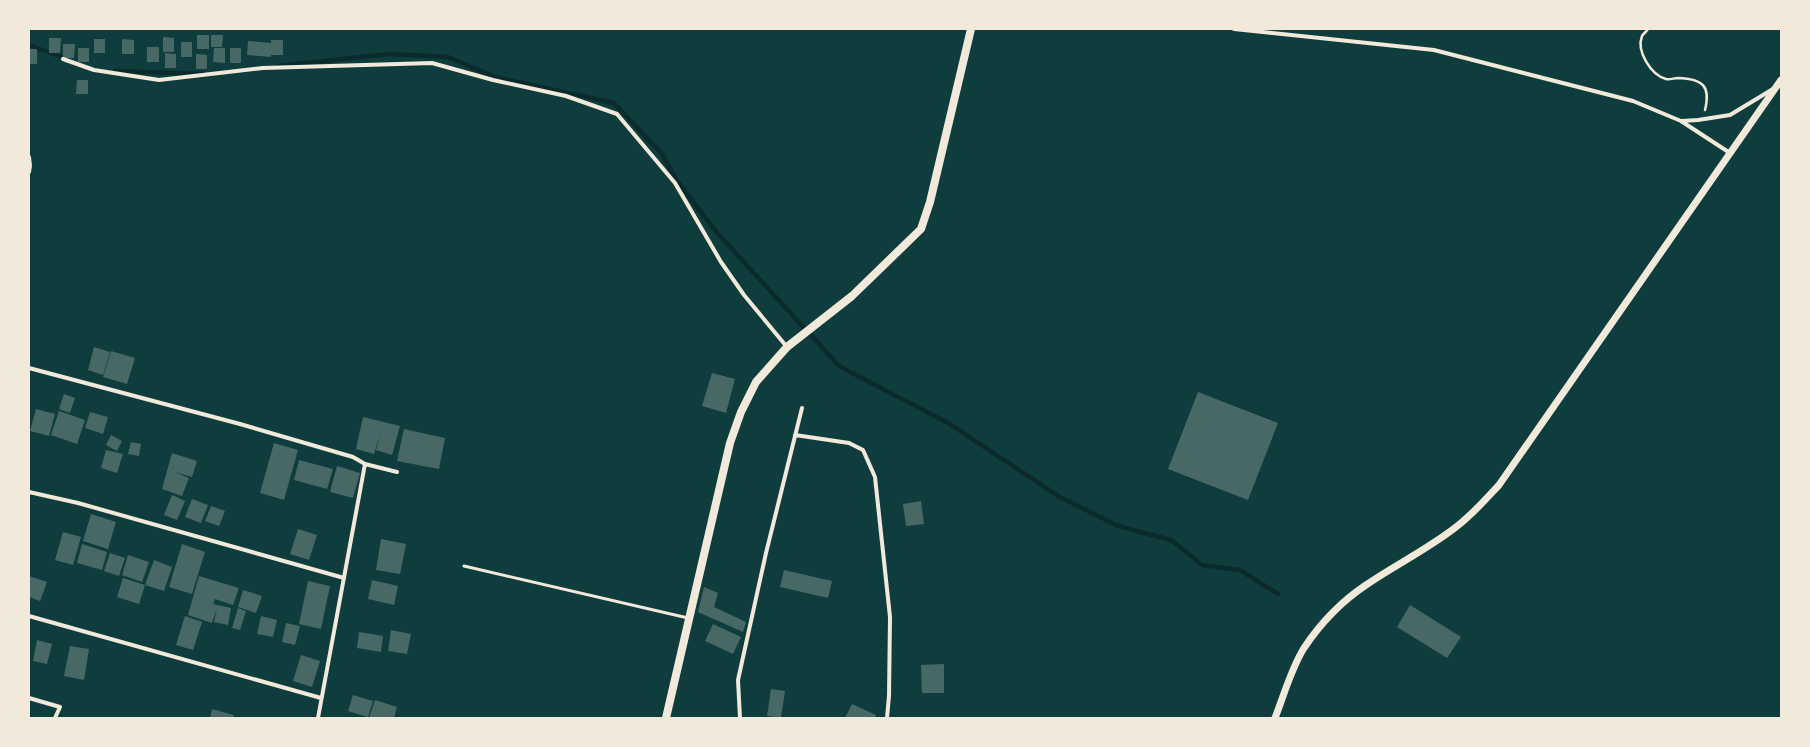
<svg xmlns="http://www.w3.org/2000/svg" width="1810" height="747" viewBox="0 0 1810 747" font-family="'PT Serif',serif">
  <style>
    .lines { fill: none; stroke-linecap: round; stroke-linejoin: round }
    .stream { stroke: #0a2a2b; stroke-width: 4.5 }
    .building { fill: #486865 }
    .path { stroke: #f1e9da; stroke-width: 2.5 }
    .service { stroke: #f1e9da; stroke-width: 3 }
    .minor { stroke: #f1e9da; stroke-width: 4 }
    .tertiary { stroke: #f1e9da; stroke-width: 7 }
    .secondary { stroke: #f1e9da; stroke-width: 8 }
  </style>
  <rect width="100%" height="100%" fill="#0f3d3e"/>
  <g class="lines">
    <path class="stream" d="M29,45L67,59
      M278,66L389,54L448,57L495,77L614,103L662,154L677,181L719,235L839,366L948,423L1060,497L1118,526L1171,540L1202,565L1240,570L1278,594
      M115,71L203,74"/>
  </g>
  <path class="building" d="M197,35H209V49H197Z
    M211,35H223L222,47H211Z
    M163,37L174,38V52H163Z
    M49,38H61L60,53H49Z
    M94,39H105V53H94Z
    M122,39L134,40V54H122Z
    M271,40H283V55H271Z
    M248,41L271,43V57L247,55Z
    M181,42H192V57H181Z
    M63,44H75L74,58H63Z
    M147,47H159V62H147Z
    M78,48H89V62H78Z
    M214,48H225V63L213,62Z
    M230,48H241V63H230Z
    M29,49H37V64H29Z
    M165,53L176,54V68H165Z
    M196,54L207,55V69H196Z
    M77,80H88V94H76Z
    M94,347L110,352L103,375L88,370Z
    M111,351L135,358L127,384L103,377Z
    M712,373L735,379L726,413L702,406Z
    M1198,392L1278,423L1248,500L1168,469Z
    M64,394L75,398L70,413L59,409Z
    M36,409L55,414L49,436L30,431Z
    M59,411L85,420L77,444L51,435Z
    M90,412L108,417L103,434L85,428Z
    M363,417L400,426L392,455L376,450L380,434L374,454L356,449Z
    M404,429L445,438L439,469L397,461Z
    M111,435L122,441L117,451L106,445Z
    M131,442L141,444L139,456L128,454Z
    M274,443L298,450L284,500L260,493Z
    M106,450L123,454L117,473L101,468Z
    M172,453L197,461L192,477L175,472L189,478L182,496L162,489Z
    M299,460L333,469L327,489L294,480Z
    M337,466L360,473L353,498L330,492Z
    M172,495L185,501L177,520L164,515Z
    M192,499L208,505L201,523L185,517Z
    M921,501L924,524L906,526L903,504Z
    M211,506L225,511L219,526L205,521Z
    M91,514L116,522L108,549L83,541Z
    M298,529L317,535L309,560L290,554Z
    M63,532L81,537L73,565L55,560Z
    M381,539L406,544L400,574L376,570Z
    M82,544L107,552L102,570L77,563Z
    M182,544L205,552L192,594L169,587Z
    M110,553L125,558L119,576L104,571Z
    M128,555L149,562L142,582L122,575Z
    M154,560L172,567L164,591L145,585L139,604L117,597L123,578L145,585Z
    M784,570L832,581L828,598L780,587Z
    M29,576L47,582L40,601L29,597Z
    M199,576L239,588L233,605L215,599L213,604L231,608L228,625L214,622L217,608L212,623L188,615Z
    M372,580L398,586L394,605L368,599Z
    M308,581L330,586L321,629L299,624Z
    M704,587L718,593L714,607L746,622L743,632L698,612Z
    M243,590L262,596L256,613L238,607Z
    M1410,605L1461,637L1447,658L1397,627Z
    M238,608L246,611L240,630L232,628Z
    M185,616L202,622L193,650L176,645Z
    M261,616L277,620L273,637L257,634Z
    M286,623L300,626L295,645L282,642Z
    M713,624L741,637L733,654L705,641Z
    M391,630L411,634L407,654L388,651Z
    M359,632L383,636L381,652L357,648Z
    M37,640L52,644L47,664L33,661Z
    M70,646L89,649L84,680L64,676Z
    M301,655L320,661L312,687L293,681Z
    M944,664V693H922L921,665Z
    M771,689L785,691L781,718L767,716Z
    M353,695L373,701L368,717L348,711Z
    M375,700L397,707L394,718H369Z
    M852,704L876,715L875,718H845Z
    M212,709L234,715L233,718H210Z"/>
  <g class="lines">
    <path class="path" d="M1648,29C1647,31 1643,34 1642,36C1636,51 1651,75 1666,79C1670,80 1674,78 1678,78C1703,79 1711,86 1705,110"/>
    <path class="service" d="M464,566L688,618"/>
    <path class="minor" d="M1234,29L1434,50L1633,101L1681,121L1730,153
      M63,59L94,70L159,80L263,68L432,63L493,80L566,96L617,114L675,183L721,262L744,295L787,347
      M1682,121L1698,120L1730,115L1773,89
      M29,157L30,166L29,172
      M29,368L240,424L353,457L365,464L397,472
      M795,435L849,443L863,450L875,477L890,617L889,696L887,718
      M29,492L78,503L344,578
      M29,616L321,698
      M29,698L60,707L55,718
      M318,718L365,464
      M740,718L738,680L766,553L802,408"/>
    <path class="tertiary" d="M1275,718C1284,695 1291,669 1304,648C1320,624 1342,601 1366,585C1395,565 1428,549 1456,527C1472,515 1485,500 1499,485L1781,80"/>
    <path class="secondary" d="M666,718L730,443L741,412L756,382L787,347L852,296L921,229L930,202L971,29"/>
  </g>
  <rect width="1810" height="747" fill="none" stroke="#f1e9da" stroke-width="60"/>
</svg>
